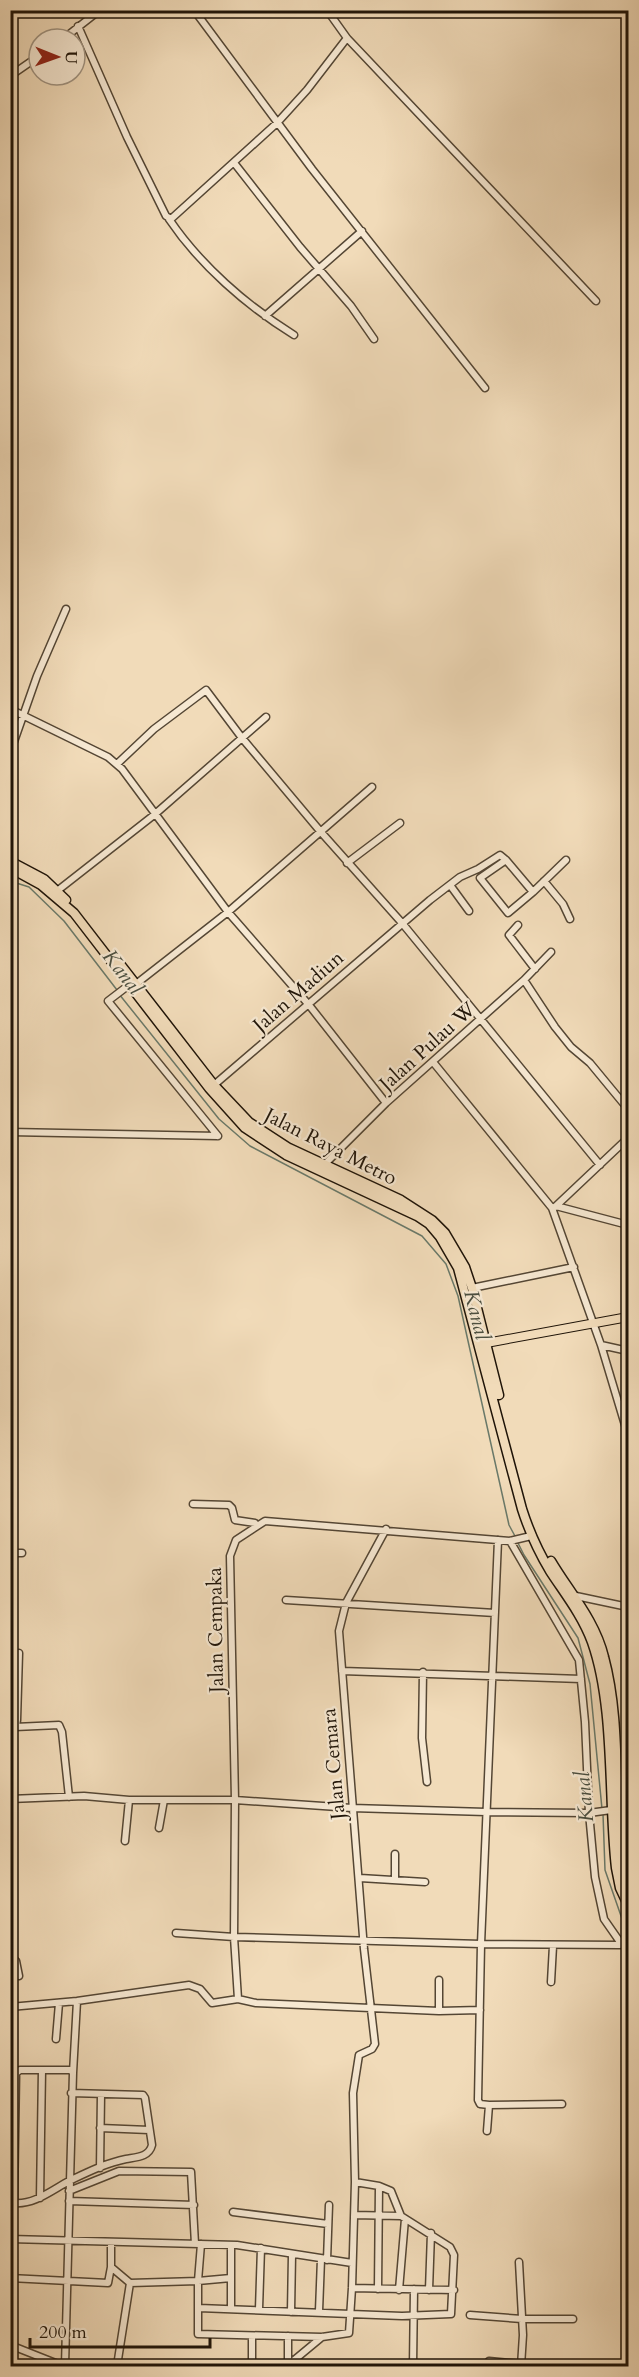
<svg xmlns="http://www.w3.org/2000/svg" width="639" height="2377" viewBox="0 0 639 2377" font-family="Cardo,serif">
  <style>
    .lines { fill: none; stroke-linecap: round; stroke-linejoin: round }
    .stream { stroke: #6a7969; stroke-width: 1.5 }
    .minor-casing { stroke: #544634; stroke-width: 9 }
    .major-casing { stroke: #1f1408; stroke-width: 10 }
    .highway-casing { stroke: #1f1408; stroke-width: 11 }
    .minor { stroke: #f6e8d2; stroke-width: 6 }
    .major { stroke: #f1dbb9; stroke-width: 8 }
    .highway { stroke: #f1dbb9; stroke-width: 8 }
    .labels { text-anchor: middle; stroke-width: 4.5; stroke-linejoin: round; paint-order: stroke }
    .street-label { font-size: 20px; fill: #1f1408; stroke: #f6e8d2 }
    .water-label { font-size: 21px; font-style: italic; fill: #4b4f40; stroke: #f6e8d2 }
  </style>
  <rect width="100%" height="100%" fill="#f1dbb9"/>
  <filter id="stains"><feTurbulence type="fractalNoise" baseFrequency=".00333" numOctaves="4"/><feColorMatrix values="0 0 0 0 .2 0 0 0 0 .09 0 0 0 0 .02 0 0 0 .5 -.17"/></filter>
  <radialGradient id="worn" r=".72"><stop offset=".6" stop-color="#630" stop-opacity="0"/><stop offset="1" stop-color="#630" stop-opacity=".3"/></radialGradient>
  <g class="lines">
    <path class="stream" d="M10,881L29,887L64,921L117,990
      M119,994L219,1119L250,1146L422,1236L446,1264L458,1296L509,1525L516,1538
      M518,1543L524,1555L578,1638L590,1684L602,1809
      M603,1814L605,1870L628,1936"/>
    <g class="minor-casing">
      <path id="minor" d="M194,10L312,169L485,388
        M327,10L347,38L596,301
        M78,26L127,137L166,216L171,219L277,123L307,90L347,38
        M63,39L100,10
        M10,76L39,56
        M235,164L300,247L351,306L374,339
        M169,219C200,265 247,306 294,335
        M265,316L362,231
        M10,709L108,757L122,769L228,912L309,1005L386,1103
        M10,753L37,676L66,609
        M117,764L154,729L206,690L242,738L320,831L402,923L600,1165
        M347,863L400,823
        M544,881L563,904L570,919
        M450,885L469,911
        M57,891L154,815L266,717
        M533,892L506,860L480,878L508,913L533,892L566,860
        M518,925L509,935L535,969
        M524,980L555,1027L571,1047L590,1063L628,1109
        M136,984L228,912L372,787
        M129,985L108,1001L218,1136
        M433,1062L552,1208L601,1345L628,1435
        M214,1085L430,900L460,877L478,869L500,855L506,860
        M10,1132L218,1136
        M324,1165L386,1103L524,980L551,952
        M556,1206L628,1138
        M553,1208L556,1206L628,1225
        M472,1288L574,1267
        M601,1345L628,1351
        M193,1504L229,1505L232,1508L235,1520L255,1523L256,1526
        M498,1540L481,1944L478,2100L480,2104L489,2105L562,2104
        M10,1553H22
        M576,1596L628,1607
        M286,1600L495,1613
        M342,1671L581,1679
        M423,1672L422,1738L427,1782
        M11,1727L16,1725L17,1720L19,1653
        M15,1727L59,1725L62,1732L69,1797
        M10,1799L84,1796L129,1800H235L352,1808L486,1812L589,1813L611,1810
        M159,1828L164,1800
        M125,1841L129,1800
        M360,1878L425,1882
        M395,1880V1854
        M176,1933L234,1937L481,1944L620,1945V1942L604,1919L595,1877L589,1813L585,1722L579,1660L510,1541
        M10,1957L16,1961L19,1976
        M551,1982L553,1946
        M10,2007L77,2001L189,1985L200,1989L212,2003L238,1999
        M480,2010L439,2011L256,2003L238,1999L234,1937L235,1800L230,1556L236,1540L265,1521L510,1541L531,1536
        M439,2011V1980
        M56,2039L59,2003
        M73,2073L77,2001
        M100,2128L149,2130
        M487,2131L489,2105
        M100,2168L101,2094
        M69,2191L119,2171L191,2172L195,2244
        M40,2198L42,2070
        M69,2201L194,2205
        M233,2212L328,2224
        M354,2215L401,2216
        M10,2239L237,2245L352,2263
        M111,2242V2267L130,2283L198,2281V2334L322,2337L349,2333L352,2288L355,2182L353,2093L359,2055L372,2049L375,2044L364,1949L339,1631L346,1603L386,1529
        M201,2244L198,2281L231,2278
        M327,2260L329,2205
        M519,2262L523,2335L521,2366
        M10,2278L108,2283L111,2267
        M352,2288L454,2290
        M378,2289L379,2186
        M399,2290L405,2219
        M429,2290L431,2233
        M199,2308L402,2316L451,2314L454,2255L450,2247L401,2216L391,2191L379,2186L355,2182
        M231,2308V2245
        M259,2309L261,2248
        M319,2311L321,2259
        M291,2312L292,2255
        M470,2315L522,2319H573
        M10,2345L63,2366
        M489,2361L522,2364
        M65,2366L70,2181L73,2073L71,2070H20L16,2073L14,2203C34,2205 52,2190 69,2181C88,2172 106,2163 126,2159C137,2157 149,2157 152,2145L145,2098L143,2095L71,2093
        M117,2366L130,2283
        M252,2366V2336
        M287,2366L322,2337
        M288,2366V2336
        M413,2366L414,2289"/>
    </g>
    <g class="major-casing">
      <path id="major" d="M481,1344L628,1317"/>
    </g>
    <g class="highway-casing">
      <path id="highway" d="M10,861L44,879L66,900
        M10,868L41,885L74,913L209,1088L245,1128L286,1155L417,1216L429,1224L440,1237L458,1268L522,1509C529,1531 538,1551 550,1571C565,1594 582,1615 592,1642C615,1707 608,1798 616,1868L620,1888L628,1905
        M117,960L214,1085L249,1122L289,1148L401,1200L432,1220L445,1233L465,1267L472,1288L499,1395
        M551,1561C570,1593 595,1620 604,1657C617,1705 616,1758 618,1808C619,1835 617,1863 628,1889"/>
    </g>
    <use href="#minor" class="minor"/>
    <use href="#major" class="major"/>
    <use href="#highway" class="highway"/>
  </g>
  <g class="labels">
    <g class="street-label">
      <text transform="translate(298 991) rotate(-41)" y="7">Jalan Madiun</text>
      <text transform="translate(427 1046) rotate(-42)" y="7">Jalan Pulau W</text>
      <text transform="translate(331 1146) rotate(27)" y="7">Jalan Raya Metro</text>
      <text transform="translate(215 1630) rotate(-91)" y="7">Jalan Cempaka</text>
      <text transform="translate(333 1764) rotate(-95)" y="7">Jalan Cemara</text>
    </g>
    <g class="water-label">
      <text transform="translate(123 972) rotate(52)" y="7">Kanal</text>
      <text transform="translate(477 1315) rotate(76)" y="7">Kanal</text>
      <text transform="translate(584 1797) rotate(-95)" y="7">Kanal</text>
    </g>
  </g>
  <rect width="639" height="2377" fill="none" stroke="#f1dbb9" stroke-width="36"/>
  <rect x="12" y="12" width="615" height="2353" fill="none" stroke="#1f1408" stroke-width="3"/>
  <rect x="18" y="18" width="603" height="2341" fill="none" stroke="#1f1408" stroke-width="1.5"/>
  <g transform="translate(57 57) rotate(91)"><circle r="28" fill="#f6e8d2" stroke="#a09381" stroke-width="1.5"/>
  <path d="M0-4.5L10 22L0 15L-10 22Z" fill="#8f2418"/>
  <text y="-9" font-size="16" font-weight="bold" text-anchor="middle" fill="#1f1408">U</text>
  </g>
  <path d="M30 2338v9h180v-9" fill="none" stroke="#1f1408" stroke-width="3"/>
  <text x="39" y="2338" font-size="18" fill="#1f1408" stroke="#f6e8d2" stroke-width="4.5" paint-order="stroke">200 m</text>
  <rect width="100%" height="100%" filter="url(#stains)"/>
  <rect width="100%" height="100%" fill="url(#worn)"/>
</svg>
